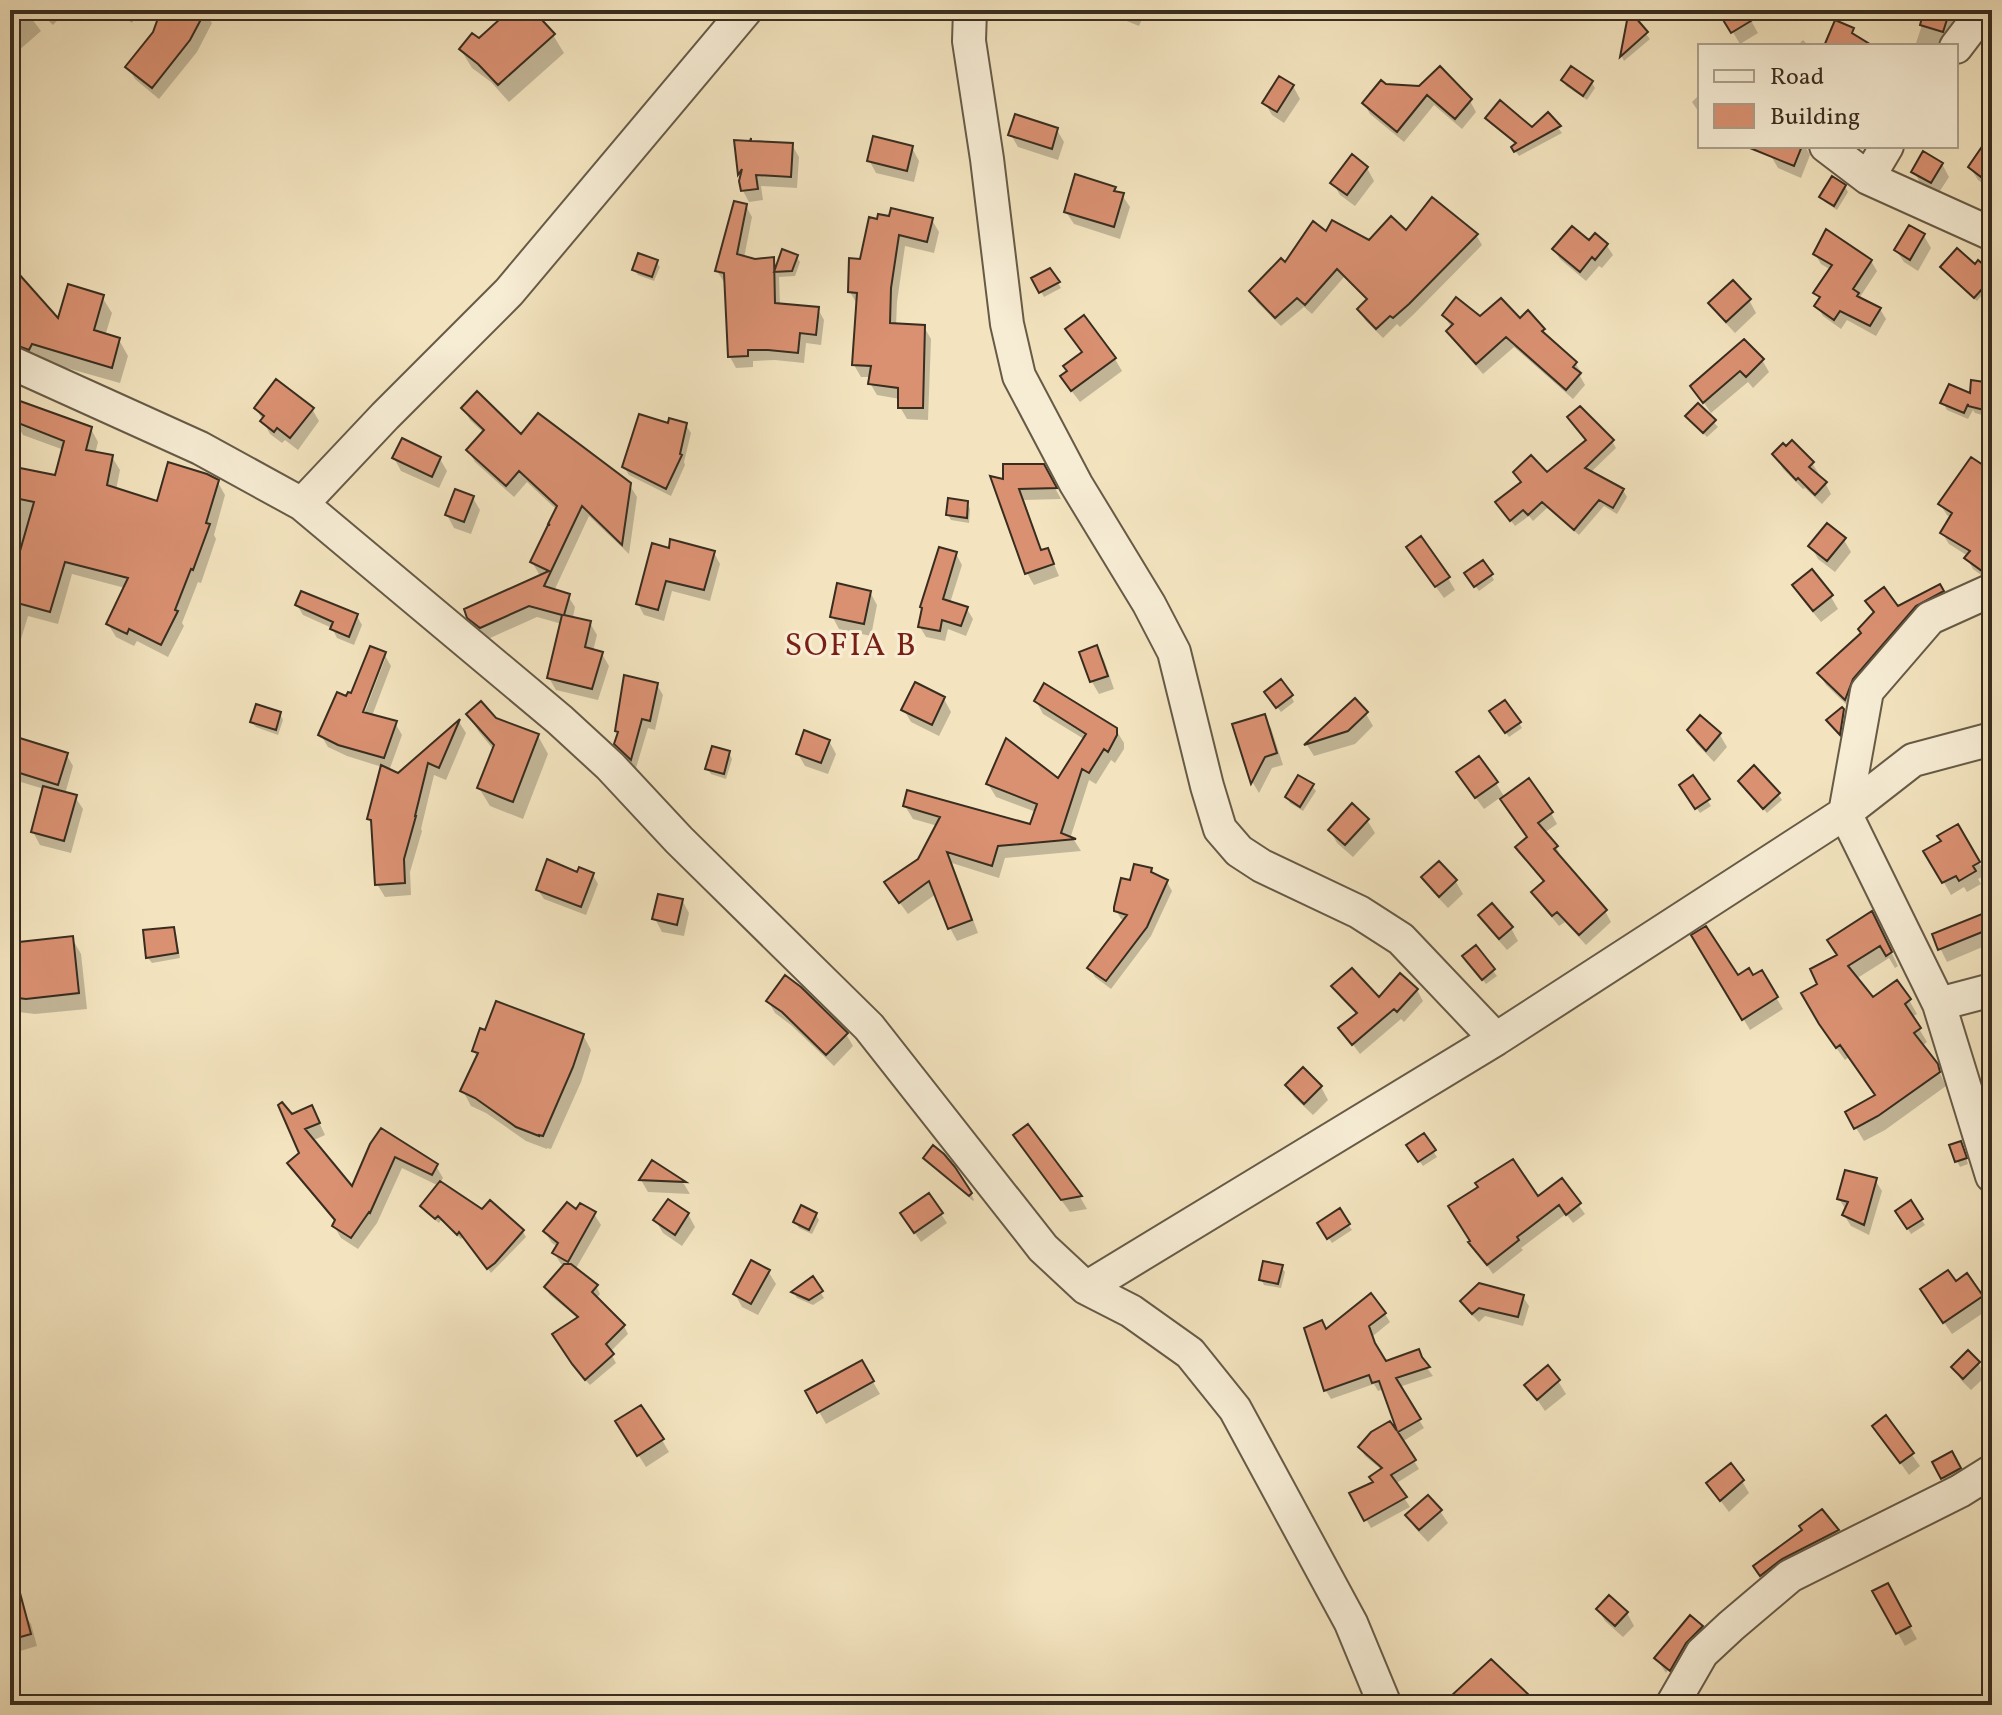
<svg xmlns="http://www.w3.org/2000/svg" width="2002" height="1715" viewBox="0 0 2002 1715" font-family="Vollkorn,serif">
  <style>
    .shadow { fill: #0003; fill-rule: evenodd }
    .building { fill: #da9172; stroke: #382d1f; stroke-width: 2 }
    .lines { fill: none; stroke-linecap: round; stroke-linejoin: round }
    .minor-casing { stroke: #675b47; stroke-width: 36 }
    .minor { stroke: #f7edd5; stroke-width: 32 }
    .labels { text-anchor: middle; stroke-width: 6; stroke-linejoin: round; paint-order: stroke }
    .quarter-label { font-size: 32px; letter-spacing: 2px; fill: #7a1f14; stroke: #f7edd5 }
  </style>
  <rect width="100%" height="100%" fill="#f3e4bf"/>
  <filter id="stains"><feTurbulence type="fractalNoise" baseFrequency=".0025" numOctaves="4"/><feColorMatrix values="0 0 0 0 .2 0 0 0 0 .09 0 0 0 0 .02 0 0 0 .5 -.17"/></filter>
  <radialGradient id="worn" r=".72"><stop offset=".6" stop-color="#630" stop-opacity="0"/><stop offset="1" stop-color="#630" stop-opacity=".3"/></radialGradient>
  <path class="shadow" d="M37,10H67L53,25Z
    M114,10H139L132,23Z
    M164,10H203L212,23L197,52L159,99L135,79L128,67L155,33Z
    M1109,10H1146L1139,26L1112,15Z
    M1728,10H1745L1758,33L1740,44L1722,14Z
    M1927,10H1944L1948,12L1953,22L1944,46H1915Z
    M29,15L41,31L17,52L10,43V30Z
    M1631,15L1650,39L1624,61L1622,57Z
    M553,35L564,53L509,102L491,82L472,68L461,50L479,41Z
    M1803,40L1809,46H1797Z
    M1572,68L1592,83L1595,88L1587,100L1566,86L1563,80Z
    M1293,86L1300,99L1284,123L1272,115L1265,103Z
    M1385,86L1470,101L1476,112L1462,129L1434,105L1404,142L1370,114L1364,103Z
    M1700,94V114L1692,102Z
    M1548,115L1562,133L1519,156L1513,148L1517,145L1491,124L1487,118L1533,129Z
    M1057,130L1064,142L1058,160L1018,147L1011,135Z
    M1992,137V184L1989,188L1978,180L1970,167Z
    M736,142L792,145L799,157L797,188L761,186L763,200L749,202L743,191L742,177Z
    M1775,146H1805L1810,155L1801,178L1778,168L1771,156Z
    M912,148L919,161L914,182L876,173L869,160Z
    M1942,164L1949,177L1938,194L1921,184L1914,172Z
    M1367,168L1374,181L1355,206L1340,195L1333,183Z
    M1832,179L1845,187L1848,192L1837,210L1825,202L1821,197Z
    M1114,188L1118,194L1122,195L1130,207L1120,239L1074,224L1066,212Z
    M746,206L752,217L744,258L755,261L773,259L778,268L796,256L800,262L795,276L779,277L780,305L818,309L824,320L821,345L806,343L804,363L775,360L753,361V367L736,368L730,357L727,282H724L717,271Z
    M10,213L18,225L10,233Z
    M871,219L932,220L939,232L934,253L905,246L897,302L896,326L924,327L931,339L928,420L907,419L900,407V399L877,395L870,383L871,377H861L854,365L857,304L850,292L861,261Z
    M1910,228L1924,236L1931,248L1918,271L1904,262L1896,250Z
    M1407,233L1476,235L1482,245L1414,314L1400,327L1397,324L1383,338L1365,320L1359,310L1368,301L1344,277L1312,314L1304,307L1281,326L1257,302L1251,292L1327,234L1370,242Z
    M1595,236L1607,246L1613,255L1602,268L1599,266L1586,281L1560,259L1554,250L1589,243Z
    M1815,254L1871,261L1877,271L1860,297L1880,309L1886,319L1876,336L1847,320L1841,329L1823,316L1817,306L1820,301L1816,293L1831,270L1821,264Z
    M656,262L660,267L654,281L638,275L634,270Z
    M10,267L58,322L102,297L112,313L105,336L119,340L128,356L120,383L10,352Z
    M1943,267L1992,275V284L1977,301L1946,273Z
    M1034,279L1058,283L1061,288L1044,297Z
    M1749,300L1756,313L1735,333L1718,315L1711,303Z
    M1528,313L1543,330L1549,340L1576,364L1582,374L1580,376L1585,385L1573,399L1514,347L1483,374L1455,342L1449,331L1452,328L1444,316L1520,321Z
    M1992,339V436H1990L1985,428L1986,416L1975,413L1973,410L1968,419L1947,410L1943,403L1971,396L1986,384L1987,361H1990Z
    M1115,359L1122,371L1080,402L1070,389Z
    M1762,360L1769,372L1753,388L1748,382L1711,413L1693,387Z
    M1698,405L1718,427L1707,437L1691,421Z
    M256,408L312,409L319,421L298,450L285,440L282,443L270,434Z
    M463,408L522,437L629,484L637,497L629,554L589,516L554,591L568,596L575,607L573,617L590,623L597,635L593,651L602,654L609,666L598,700L556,690L549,678L562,624L537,617L488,639L477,630L469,617L542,576L539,574L532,562L554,529L557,510L527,482L514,497L475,462L468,450L484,433L470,420Z
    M15,421L91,429L98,442L95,454L112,457L120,470L116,490L158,504L217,481L225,495L214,535L216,539L201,583L198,582L182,623L184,626L168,657L137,641L134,646L116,637L108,624L125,588L72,574L58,624L28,616L14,662L10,661V468L56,477L64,450L23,435Z
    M686,425L691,433L684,462L685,465L671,496L629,475L624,467L669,426Z
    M1612,441L1616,448L1590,473L1623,490L1627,497L1617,514L1604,506L1579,535L1547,508L1533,521L1529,516L1515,526L1502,509L1547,475Z
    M1775,455L1812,463L1819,474L1817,476L1825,483L1831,494L1822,504L1805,488L1803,489L1783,469Z
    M394,458L440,459L447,471L439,488L401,471Z
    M1043,466L1061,499L1024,500L1042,552L1048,550L1059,576L1034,585L1027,573L1005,481Z
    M1992,475V577L1989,581L1973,569L1967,558L1968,556L1949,544L1942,533L1951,518L1947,515L1940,504Z
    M473,498L480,510L471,534L454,528L447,515Z
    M967,503L970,509L969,523L951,520L948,515Z
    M1844,540L1851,552L1835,572L1818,559L1811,546Z
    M670,550L714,553L720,564L710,601L672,591L664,621L644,615L638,604Z
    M956,554L962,565L950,603L967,609L973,619L966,636L948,629L945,641L926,637L920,627Z
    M1416,560L1448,578L1455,590L1444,598Z
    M1812,572L1831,597L1838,609L1821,622L1801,598L1794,586Z
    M1491,575L1494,580L1479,591L1470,579Z
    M1940,587L1949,603L1852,710L1826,685L1819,673L1898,608Z
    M870,592L877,605L871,636L839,629L832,616Z
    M297,605L357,616L362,625L354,645L337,638L332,628L303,615Z
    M1097,648L1104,660L1114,689L1099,694L1092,682L1081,653Z
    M384,654L391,666L372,716L395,723L402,735L389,771L399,775L459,722L466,733L446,780L434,775L421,829L422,831L410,872L411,895L385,897L377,884L373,826L369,819L382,767L347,756L328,747L321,735ZM381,659H385L361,722L357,720Z
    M657,685L663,695L655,730L648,728L636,768L623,755L617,744L619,734L617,731Z
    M1291,696L1294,702L1281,712L1270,698Z
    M944,699L951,712L939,736L911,722L904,710Z
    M1036,701L1116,730L1124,743V749L1115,763L1111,760L1096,784L1089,780L1070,839L1074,840L1081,851L1005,858L999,878L952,863L978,933L957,941L950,928L936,894L908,914L894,895L919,860L938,826L913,819L905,806L1031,827L1036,812L996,797L988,784L1058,780L1084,739L1043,714Z
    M1355,701L1366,714L1373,726L1355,744L1314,756L1307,745Z
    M1843,710L1846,717L1843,738L1832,726Z
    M280,714L283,720L278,735L256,727L252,722Z
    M468,715L495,720L538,736L548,754L523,819L490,806L479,788L494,750L479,732Z
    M1264,716L1271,728L1283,765L1272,768L1259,793L1253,783L1235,726Z
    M1495,717L1519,723L1522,728L1509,737Z
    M1701,718L1720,735L1727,747L1714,762L1696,743L1689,730Z
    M10,737L66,754L73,766L65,794L75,797L83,809L71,853L40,845L33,832L44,789L11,779L10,781Z
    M829,741L836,754L828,774L805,766L798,754Z
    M729,753L732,759L726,779L711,774L708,769Z
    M1693,778L1711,806L1700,813L1681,785Z
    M1740,782L1778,794L1782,800L1767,813Z
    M1496,783L1505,798L1551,813L1557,824L1544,833L1556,847L1562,858L1561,859L1605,911L1611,922L1586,945L1565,922L1559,926L1540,903L1534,892L1545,883L1524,858L1518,848L1528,838L1501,797L1484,809L1466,785Z
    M1312,786L1316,791L1303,811L1290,803L1287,797Z
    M1367,820L1375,833L1353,857L1337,843L1330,830Z
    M1958,826L1986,875L1978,879L1981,884L1967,892L1964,887L1951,895L1926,851L1943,842Z
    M1439,864L1456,882L1463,894L1448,908L1431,890L1424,877Z
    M1151,870L1154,876L1167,882L1172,891L1151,936L1111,989L1095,977L1090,968L1125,921L1121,919L1116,910L1131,882Z
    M578,874L593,875L598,884L586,915L544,899L538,890Z
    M682,900L689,913L684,936L662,932L655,919Z
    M1492,906L1511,928L1518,941L1507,950L1488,928L1481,915Z
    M1992,912V943L1947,962L1934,936Z
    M1879,927L1898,966L1895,968L1889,958L1856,979L1873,1000H1909L1917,1014L1912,1017L1927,1042L1922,1046L1936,1065L1946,1086L1885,1130L1864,1141L1847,1113L1877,1097L1849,1057L1845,1060L1829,1038L1820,984L1839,956Z
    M173,929L176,934L180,958L152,963L148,958Z
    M1694,936L1737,978H1753L1761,973L1783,1009L1750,1030Z
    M72,938L81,954L87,1009L35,1014L10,1011V944Z
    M1475,948L1497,976L1486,984L1468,962Z
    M1334,987L1379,1000L1417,990L1423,1001L1404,1022L1401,1019L1360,1054L1341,1029L1357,1015L1340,997Z
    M768,1001L846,1034L853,1046L834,1066L791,1025L775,1013Z
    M583,1035L591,1050L581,1082L551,1149L547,1148V1149L526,1141L486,1113L471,1106L463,1091L478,1058L474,1051Z
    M1287,1085L1321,1087L1328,1100L1313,1115L1294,1097Z
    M291,1117L318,1120L325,1135L312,1141L352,1189L372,1145L436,1166L443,1178L440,1183L482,1211L523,1232L526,1237L491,1273L464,1236L461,1239L441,1220L439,1223L425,1212L422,1207L439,1186L402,1168L377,1223L358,1249L341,1238L334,1226L336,1223L297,1175L290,1163L301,1153Z
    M1028,1126L1080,1197L1087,1209L1070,1212L1023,1148Z
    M1423,1136L1437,1157L1423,1166L1412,1151Z
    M1963,1148L1968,1164L1960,1167L1957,1161Z
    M926,1158L971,1194L974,1200L973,1201L929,1163Z
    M653,1163L684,1184L690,1194L648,1192L641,1180Z
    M1875,1180L1882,1191L1869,1235L1851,1226L1844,1215L1846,1210L1839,1199Z
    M1561,1181L1585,1214L1573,1223L1566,1214L1521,1248L1523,1250L1493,1274L1471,1243Z
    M1910,1203L1925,1225L1911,1234L1897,1212Z
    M1339,1211L1352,1230L1332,1243L1319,1224Z
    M577,1212L594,1214L601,1225L575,1270L596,1286L600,1294L596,1299L624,1326L628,1334L610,1352L616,1363L590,1385L578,1372L554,1335L579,1319L550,1295L546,1288L565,1266L561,1264L554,1253L558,1247L552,1243L545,1232Z
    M688,1214L695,1227L682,1246L663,1233L656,1221Z
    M941,1214L947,1223L921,1242L908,1223Z
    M816,1215L819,1220L812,1234L799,1228L795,1222Z
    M1281,1267L1285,1272L1281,1288L1264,1285L1261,1279Z
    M768,1271L776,1284L758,1315L742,1307L735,1294Z
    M812,1278L824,1298L813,1305L797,1298L794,1293Z
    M1955,1284L1981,1297L1989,1309L1952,1334L1930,1302Z
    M1523,1297L1529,1306L1523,1326L1485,1316L1479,1322L1468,1311L1462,1301Z
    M1385,1314L1390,1322L1373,1336L1378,1352L1385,1363L1424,1364L1433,1376L1399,1387L1424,1428L1402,1442L1419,1469L1395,1484L1410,1507L1371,1528L1352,1494L1375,1483L1382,1470L1365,1456L1360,1447L1402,1439L1384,1389L1378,1391L1374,1384L1331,1399L1326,1391L1307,1329L1326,1331Z
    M862,1363L880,1394L826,1424L808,1392Z
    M1978,1363L1986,1376L1971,1390L1961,1380L1954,1368Z
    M1558,1381L1566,1394L1545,1411L1527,1385Z
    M1885,1418L1920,1466L1909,1475L1874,1426Z
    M625,1434L662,1440L669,1452L646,1467Z
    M1952,1454L1967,1481L1950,1490L1935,1463Z
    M1742,1481L1749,1493L1729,1512L1708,1484Z
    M1440,1511L1448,1523L1428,1542L1415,1528L1408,1516Z
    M1822,1511L1844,1544L1762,1579L1755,1567L1804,1531Z
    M1887,1585L1917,1639L1905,1646L1875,1592Z
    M1598,1609L1627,1613L1634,1626L1623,1637L1605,1621Z
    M23,1612L31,1624L37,1646L10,1654V1614Z
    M1701,1627L1709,1640L1677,1682L1670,1675L1692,1637L1683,1643L1666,1673L1656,1658Z
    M1453,1697H1527L1532,1705H1458Z"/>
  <path class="building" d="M161,10H206L190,40L152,88L125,67L153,32Z
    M510,10H516L528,17L542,20L555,34L498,85L478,64L459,49L472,33L479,38Z
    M1629,10L1648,32L1620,57Z
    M1717,10H1769L1731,33Z
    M1924,10H1950L1943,32L1920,25Z
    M1835,20L1854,28L1852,33L1873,46H1824Z
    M1440,66L1472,99L1455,119L1427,95L1397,132L1362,103L1381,80L1386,84L1419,86Z
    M1571,66L1593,81L1583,96L1561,80Z
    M1279,76L1294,85L1277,112L1262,103Z
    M1500,100L1532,127L1548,112L1561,126L1514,152L1511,147L1516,143L1485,118Z
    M1015,114L1058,128L1052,149L1008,135Z
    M1992,132V161L1981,177L1968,167Z
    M873,136L913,146L907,171L867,161Z
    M751,138V141L793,143L791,177L756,175L758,189L741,191L739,181L742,169L738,175L734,140L750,141Z
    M1745,146H1802L1794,166Z
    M1923,151L1943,163L1931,183L1911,172Z
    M1352,154L1368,167L1347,195L1330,183Z
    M1075,174L1116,187L1114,191L1124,193L1114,227L1064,212Z
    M1832,176L1846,185L1834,206L1819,197Z
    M1432,197L1478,234L1409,304L1393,318L1390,316L1376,329L1357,309L1367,299L1337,269L1305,305L1297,298L1275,318L1249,291L1281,258L1285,262L1313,221L1326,231L1332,220L1369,240L1391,216L1406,230Z
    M734,201L747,204L737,254L755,259L774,257L775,303L819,307L816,335L800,333L798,353L768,350H748V356L728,357L724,273L715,271Z
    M891,208L933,218L927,242L899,235L891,288L890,323L925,325L923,408H898V388L868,384L871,366L852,365L857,293L848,292L849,258L860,259L869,217L877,219L878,214L889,216Z
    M1909,225L1925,234L1910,260L1894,250Z
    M1572,226L1589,240L1595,233L1608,244L1595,260L1592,257L1580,272L1552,249Z
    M1826,229L1872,260L1853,289L1859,293L1857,296L1881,308L1870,326L1840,311L1834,320L1814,306L1820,297L1813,293L1832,265L1813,254Z
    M1957,248L1975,264L1978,260L1992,272V278L1974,298L1940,267Z
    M782,249L798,255L792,271L774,272Z
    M638,253L658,260L652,277L632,270Z
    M10,264L58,318L68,284L104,295L94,330L120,338L112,368L32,344L29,350L10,343Z
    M1050,268L1060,282L1039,293L1031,278Z
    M1733,280L1751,299L1726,322L1708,303Z
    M1456,297L1480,316L1501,298L1520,318L1528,310L1545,329L1542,331L1577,362L1573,367L1581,373L1566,390L1506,337L1476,364L1446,331L1453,324L1442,315Z
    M1084,315L1116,358L1071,391L1060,376L1067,371L1063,366L1082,352L1065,329Z
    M1744,339L1764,359L1746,377L1740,371L1703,403L1690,386Z
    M276,379L314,408L290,438L277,428L274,432L260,421L264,416L254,408Z
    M1971,380L1992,383V412L1968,406V404L1964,413L1940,403L1949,384L1970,393Z
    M477,391L521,434L538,413L631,483L622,545L582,506L544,586L570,594L564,615L591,621L585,647L603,652L592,689L547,678L562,615L529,606L480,628L467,618L464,609L549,571L530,562L548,525H550L548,524L557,506L519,471L506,486L466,450L484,430L461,408Z
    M20,401L92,427L86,450L113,455L107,485L157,501L168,462L207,474L219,480L206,523L210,524L193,570L191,569L175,610L178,611L161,645L129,629L127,634L106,624L128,578L65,562L50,612L10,601V586L34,502L10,497V466L55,475L64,441L13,421Z
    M1698,403L1716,420L1703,433L1685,416Z
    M1580,406L1614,440L1585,468L1624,489L1613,508L1599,500L1574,530L1542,502L1528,515L1523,510L1510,521L1495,502L1521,482L1513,472L1531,455L1547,472L1586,440L1567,417Z
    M639,414L668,423L669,418L687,423L680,454L682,455L666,489L622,467Z
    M402,438L441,457L432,477L392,458Z
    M1792,440L1814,462L1809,467L1827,482L1815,495L1798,478L1796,480L1772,454L1783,443L1786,446Z
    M1971,457L1992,471V558L1982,571L1964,558L1970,551L1940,533L1952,513L1938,504Z
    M1003,464H1044L1057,488L1019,489L1041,550L1048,548L1054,564L1025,574L990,476L1003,479Z
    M455,489L474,496L464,522L445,515Z
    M948,498L968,501L967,518L946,515Z
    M1827,523L1846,538L1827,561L1808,546Z
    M1421,536L1450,577L1435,587L1406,547Z
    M670,539L715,551L704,590L666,581L658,610L636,604L652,543L669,548Z
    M939,547L957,552L943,599L968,607L961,626L942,620L940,631L918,627L922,608L920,607Z
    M1483,560L1493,574L1474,587L1464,573Z
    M1812,569L1833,595L1813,611L1792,585Z
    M837,583L871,591L864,624L830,617Z
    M1940,584L1944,591L1916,606L1853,679L1845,700L1817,673L1861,633L1858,629L1874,612L1865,601L1884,587L1898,606Z
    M301,591L358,614L349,637L330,629L333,622L295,605Z
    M1097,645L1108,676L1090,682L1079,652Z
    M370,646L386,652L363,712L397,721L384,758L338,745L318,735L337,692L346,696L348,692L351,693Z
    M624,675L658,683L650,721L642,719L631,760L614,744L618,732L615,731Z
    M1281,679L1293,695L1276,708L1264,692Z
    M915,682L945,697L932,725L901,710Z
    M1044,683L1117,728V735L1108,752L1104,749L1089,773L1082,769L1061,833L1076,839L998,846L992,866L947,852L972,920L948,929L929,881L899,903L884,882L918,859L940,817L903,806L907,790L1030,824L1037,804L986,784L1006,738L1058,778L1086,734L1034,701Z
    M1355,698L1368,712L1348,731L1304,745Z
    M1505,700L1521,722L1505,733L1489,711Z
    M481,701L496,718L539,734L513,802L477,788L494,745L466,714Z
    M256,704L281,712L276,730L250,722Z
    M1842,707L1844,709L1840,735L1826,720Z
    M1265,714L1277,753L1265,757L1251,784L1232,724Z
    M1700,715L1721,733L1706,751L1687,730Z
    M460,719L439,768L428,763L415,816H416L404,859L405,883L375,885L371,820L367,819L381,765L398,773Z
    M804,730L830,740L821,763L796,754Z
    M10,735L68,753L58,785L10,770Z
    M712,746L730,751L724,774L705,769Z
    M1479,756L1498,782L1475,798L1456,772Z
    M1754,765L1780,793L1763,809L1738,781Z
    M1298,775L1314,784L1300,807L1285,797Z
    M1693,775L1710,799L1695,809L1679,785Z
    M1529,778L1553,812L1538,823L1558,846L1554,849L1607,910L1579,935L1557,912L1552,916L1531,892L1544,881L1515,847L1527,837L1500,799Z
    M43,786L77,795L64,841L31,832Z
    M1352,803L1369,819L1345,845L1328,830Z
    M1958,824L1980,862L1973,866L1976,871L1959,881L1956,876L1942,883L1923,851L1941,841L1937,836Z
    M547,859L577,872L579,867L594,873L581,907L536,890Z
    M1439,861L1457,880L1439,897L1421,877Z
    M1134,864L1152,868L1151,872L1168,880L1147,927L1106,981L1087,968L1127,915L1114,911V907L1121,878L1130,880Z
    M658,894L683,899L677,925L652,919Z
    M1492,903L1513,927L1499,939L1478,915Z
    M1992,910V928L1938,950L1932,934Z
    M1872,911L1892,952L1886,956L1880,946L1848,966L1873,997L1897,980L1911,999L1905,1004L1921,1028L1914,1033L1938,1064L1940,1072L1878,1116L1854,1129L1845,1112L1875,1095L1840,1045L1836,1048L1819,1024L1801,993L1817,984L1810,969L1837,955L1827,940Z
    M1706,926L1738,975L1749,968L1753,975L1762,970L1778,997L1742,1020L1691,935Z
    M174,927L178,953L146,958L143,930Z
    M73,936L79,993L26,999L10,997V943Z
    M1476,945L1495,969L1482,980L1462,956Z
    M1352,968L1379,997L1400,973L1418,989L1397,1012L1394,1009L1352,1045L1338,1028L1357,1013L1331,986Z
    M785,975L801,987L848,1033L826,1055L782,1012L766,1001Z
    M496,1001L584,1034L573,1067L543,1136L539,1135V1136L516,1127L475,1098L460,1091L478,1053L472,1051L480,1028L485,1030Z
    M1303,1067L1322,1086L1304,1104L1285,1085Z
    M282,1102L292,1114L312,1105L320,1123L305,1129L352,1186L370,1144L381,1128L438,1164L432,1175L395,1157L370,1213L369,1212L351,1238L332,1226L335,1220L287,1163L299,1153L278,1105Z
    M1028,1124L1082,1196L1061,1200L1013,1135Z
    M1424,1133L1436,1150L1418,1162L1406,1145Z
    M1961,1141L1967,1158L1955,1162L1949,1145Z
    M933,1145L944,1154L955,1167L972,1193L969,1196L923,1158Z
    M1513,1159L1538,1196L1562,1178L1581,1203L1566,1215L1559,1205L1517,1237L1519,1240L1487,1265L1468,1242L1470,1241L1448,1206L1478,1187L1475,1183Z
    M652,1160L686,1182L639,1180Z
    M1845,1170L1877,1178L1864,1225L1842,1215L1848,1202L1837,1199Z
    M440,1181L482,1209L490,1200L524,1230L495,1263L487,1269L459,1232L457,1235L438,1216L435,1219L420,1206Z
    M929,1193L943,1213L914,1233L900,1213Z
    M668,1199L689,1213L675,1235L653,1220Z
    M1911,1200L1923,1219L1907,1229L1895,1211Z
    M567,1202L576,1209L580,1203L596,1212L568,1262L552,1253L558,1243L543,1231Z
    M801,1205L817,1213L809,1230L793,1222Z
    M1340,1208L1350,1224L1327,1239L1317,1223Z
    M751,1260L770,1270L751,1304L733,1294Z
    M1263,1261L1283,1265L1278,1284L1259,1280Z
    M564,1264H571L598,1285L592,1292L625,1325L606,1344L614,1354L585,1380L572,1364L552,1334L578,1317L544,1287Z
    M1948,1270L1956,1281L1967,1273L1983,1296L1943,1323L1920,1289Z
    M813,1276L823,1291L809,1300L791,1292Z
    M1479,1283L1524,1295L1518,1317L1479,1308L1472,1314L1460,1301Z
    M1371,1293L1386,1313L1369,1326L1375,1343L1386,1361L1419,1349L1422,1357L1430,1367L1396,1378L1421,1419L1398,1432L1416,1460L1391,1475L1407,1497L1364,1521L1349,1493L1373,1482L1369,1477L1382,1468L1358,1447L1371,1432L1390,1421L1397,1431L1379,1381L1372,1383L1369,1375L1324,1391L1304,1328L1322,1320L1326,1329Z
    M1968,1350L1980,1362L1963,1379L1951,1367Z
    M862,1360L874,1381L817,1413L805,1391Z
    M1548,1365L1560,1380L1537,1400L1524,1385Z
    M641,1405L664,1439L637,1456L615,1421Z
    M1886,1415L1914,1453L1900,1463L1872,1426Z
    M1952,1451L1961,1468L1941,1479L1932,1462Z
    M1731,1463L1744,1480L1720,1501L1706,1483Z
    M1428,1495L1442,1510L1419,1530L1405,1515Z
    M1822,1509L1839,1530L1782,1559L1760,1576L1753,1566L1802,1530L1799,1526Z
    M10,1578H16L31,1634L10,1640Z
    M1888,1583L1911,1626L1896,1634L1872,1591Z
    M1609,1595L1628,1612L1615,1626L1596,1609Z
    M1690,1615L1703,1626L1686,1643L1670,1671L1654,1658Z
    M1491,1659L1529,1695L1519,1705H1459L1451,1696Z"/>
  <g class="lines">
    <g class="minor-casing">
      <path id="minor" d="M970,10L969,41L987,159L1007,324L1019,376L1076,484L1149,604L1174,652L1207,786L1220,829L1239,851L1262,866L1359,912L1401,939L1496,1039
        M1956,47L1972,26L1981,10
        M1826,146L1868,178L1992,234
        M1868,178L1887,146
        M10,362L200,448L302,504L560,720L610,766L679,840L869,1027L1043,1248L1086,1288L1131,1311L1190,1353L1235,1409L1351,1623L1385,1705
        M302,504L385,416L509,292L746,10
        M1992,590L1930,618L1867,691L1845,813L1939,1004L1992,1176
        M1939,1004L1992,990
        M1086,1288L1496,1039L1845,813L1913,760L1992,739
        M1672,1705L1702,1653L1731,1626L1790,1576L1960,1491L1992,1471"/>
    </g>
    <use href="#minor" class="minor"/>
  </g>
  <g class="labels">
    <g class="quarter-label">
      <text x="851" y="655">SOFIA B</text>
    </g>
  </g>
  <rect width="2002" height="1715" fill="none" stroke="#f3e4bf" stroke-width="40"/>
  <rect x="12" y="12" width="1978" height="1691" fill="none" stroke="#382d1f" stroke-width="4"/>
  <rect x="20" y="20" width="1962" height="1675" fill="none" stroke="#382d1f" stroke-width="2"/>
  <rect x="1698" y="44" width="260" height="104" fill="#f7edd5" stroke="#aba08c" stroke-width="2"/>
  <rect x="1714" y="70" width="40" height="12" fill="#f7edd5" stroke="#aba08c" stroke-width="2"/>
  <text x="1770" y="84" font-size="24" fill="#382d1f">Road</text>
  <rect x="1714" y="104" width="40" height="24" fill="#da9172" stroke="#aba08c" stroke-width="2"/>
  <text x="1770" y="124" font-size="24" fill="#382d1f">Building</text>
  <rect width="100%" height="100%" filter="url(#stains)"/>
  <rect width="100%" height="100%" fill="url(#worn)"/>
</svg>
